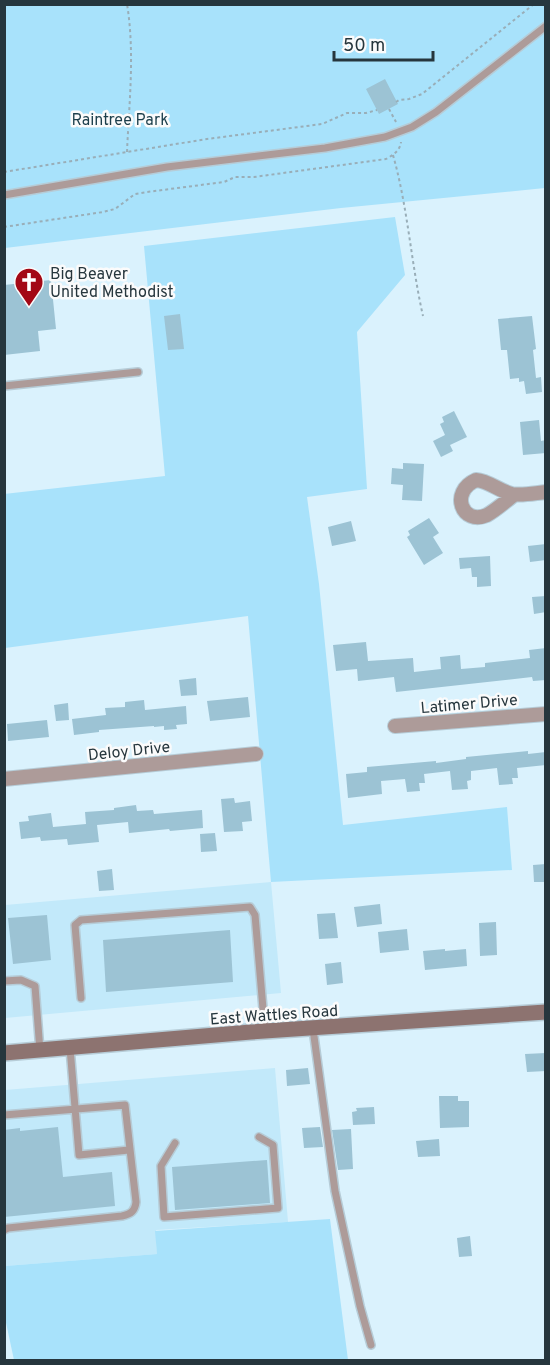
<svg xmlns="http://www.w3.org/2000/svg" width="550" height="1365" viewBox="0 0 550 1365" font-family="Overpass,sans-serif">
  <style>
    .built { fill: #c2e9fa }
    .green { fill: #a8e2fb }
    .building { fill: #9cc3d4 }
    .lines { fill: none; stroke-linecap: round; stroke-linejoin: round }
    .lane-casing { stroke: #b6ccd7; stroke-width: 10 }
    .street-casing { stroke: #b6ccd7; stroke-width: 16 }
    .secondary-casing { stroke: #b6ccd7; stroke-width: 18 }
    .path { stroke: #99aeb8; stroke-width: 2; stroke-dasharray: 3 3; stroke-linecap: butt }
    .lane { stroke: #ad9b99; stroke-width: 7 }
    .street { stroke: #ad9b99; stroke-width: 14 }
    .secondary { stroke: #8d7370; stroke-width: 15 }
    .labels { text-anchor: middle; stroke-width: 5; stroke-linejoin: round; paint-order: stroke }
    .park-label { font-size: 16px; fill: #1c3f4c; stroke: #fbfbfb }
    .poi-label { font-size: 16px; fill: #26363d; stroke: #fbfbfb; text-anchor: start }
    .street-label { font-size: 16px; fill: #26363d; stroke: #fbfbfb }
  </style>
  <rect width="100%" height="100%" fill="#daf2fd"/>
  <path class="built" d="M271,882L281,993L5,1018V905Z
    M275,1068L288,1222L156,1230L157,1254L5,1266V1090Z"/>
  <path class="green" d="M4,5H545V188L341,208L5,248Z
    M395,217L405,275L357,332L367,489L307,497L319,584L343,825L507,807L512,870L271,882L248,616L5,648L4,494L165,476L144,246Z
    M330,1219L348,1360H14L5,1318V1266L157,1254L155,1231Z"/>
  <path class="building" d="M385,79L398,104L379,114L366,89Z
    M51,280L56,329L38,331L40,351L4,355V285Z
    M180,314L184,349L168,350L164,316Z
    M532,316L536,349L533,350L536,378L541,377L542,392L526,394L524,381L519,382V378L510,379L507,350H501L498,319Z
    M454,411L467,437L450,445L453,451L441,457L433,441L445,435L440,424L444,422L442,417Z
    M539,420L541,441L546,440V453L523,455L520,422Z
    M403,463L424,464L422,501L402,500L403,485L391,484L392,468L403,469Z
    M429,518L439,533L433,537L443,553L424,565L407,537L410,535L408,531Z
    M351,521L356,541L332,546L328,527Z
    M546,544V560L530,562L528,546Z
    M490,556L491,586L477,587V577H472L471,568L460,569L459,558Z
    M546,596V612L534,614L532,597Z
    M366,642L368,661L413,658L414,672L441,669L440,657L460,655L461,669L485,667V663L530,658L529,650L546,648V680L533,681L532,677L396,692L394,677L358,681L357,669L336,671L333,645Z
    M196,678L197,695L181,696L179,680Z
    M248,697L250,717L210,721L207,701Z
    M144,700L145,710L186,706L187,724L176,725L177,729L164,730V726L154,727V726L99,730V732L74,735L72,719L106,715L105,708L125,707V702Z
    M68,703L69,720L56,721L54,705Z
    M47,720L49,737L8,741L7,724Z
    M528,751V754L546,752V765L517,768L518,778H512L513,784L499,785L497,768L471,771V780L467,781L468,789L452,790L450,771L424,774L425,783H419L420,791L407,792L405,779L381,781L382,794L348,798L346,774L367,772V767L436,761V763L466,759V757Z
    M234,798L235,803L250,801L252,821L242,822L243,831L224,832L221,799Z
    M136,805L137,811L153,810L154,814L202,810L203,828L170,831L169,829L129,833L128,822L97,825L99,842L68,845L67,839L41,841L40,837L21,839L19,822L29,821L28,816L51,813L53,827L86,824L85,812L114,810V808Z
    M215,833L217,851L201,852L200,834Z
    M546,864V882H534L533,865Z
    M112,869L114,890L99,891L97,871Z
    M380,904L382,924L357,927L354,907Z
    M335,913L338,938L319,939L317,914Z
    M47,915L51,960L13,964L8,918Z
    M496,922L497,955L480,956L479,923Z
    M407,929L409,950L380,953L378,932Z
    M230,930L233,982L106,992L103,940Z
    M445,949V951L466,949L467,966L425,970L423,951Z
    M341,962L343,983L327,985L325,964Z
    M546,1053V1071L527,1072L525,1054Z
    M308,1068L310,1084L287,1086L286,1070Z
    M439,1096H458V1101H469V1127L440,1128Z
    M374,1107L375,1124L353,1125L352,1112L357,1111L356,1108Z
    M58,1127L63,1177L112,1172L115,1206L4,1217V1130L20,1128V1131Z
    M320,1127L323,1147L304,1148L302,1128Z
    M351,1129L353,1169L338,1170L332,1130Z
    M439,1139L440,1156L418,1157L416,1141Z
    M267,1160L270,1203L175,1210L172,1167Z
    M470,1236L472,1256L459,1257L457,1238Z"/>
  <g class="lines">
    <g class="lane-casing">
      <path id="lane" d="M4,195L167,167L325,148L385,137L412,127L436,112L546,26
        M4,386L138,372
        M4,981L21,980L35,986L40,1051
        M81,998L75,925L81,920L250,907L255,915L265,1032
        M313,1029L335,1191L360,1306L371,1345
        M70,1048L79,1155L129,1150
        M4,1115L125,1105L136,1202C135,1211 131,1214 122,1216L8,1228L4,1230
        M175,1143L161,1166L164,1217L278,1208L273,1145L259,1137"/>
    </g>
    <g class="street-casing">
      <path id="street" d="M514,495C506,501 496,510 487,515C462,526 449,492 476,480C489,481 499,491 512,494C522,496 535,493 546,492
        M395,726L546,714
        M4,779L256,754"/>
    </g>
    <g class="secondary-casing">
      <path id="secondary" d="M4,1053L251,1032L546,1012"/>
    </g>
    <path class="path" d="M396,102L399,100L409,99L422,94L534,4
      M389,109L396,122
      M127,152C129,104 135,53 127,4
      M393,155C408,208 411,263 423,316
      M4,172L207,139L322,124L347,113H366L377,110
      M4,227L103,212L115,209L135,194L147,192L224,182L235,177H254L386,159C393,155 400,151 401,142"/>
    <use href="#lane" class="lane"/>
    <use href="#street" class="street"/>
    <use href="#secondary" class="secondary"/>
  </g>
  <defs>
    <g id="church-pin" transform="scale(1.5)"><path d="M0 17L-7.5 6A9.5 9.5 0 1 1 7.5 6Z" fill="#a30815" stroke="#fbfbfb"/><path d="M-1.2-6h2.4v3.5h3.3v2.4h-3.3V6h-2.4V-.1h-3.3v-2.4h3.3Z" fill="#fff"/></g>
  </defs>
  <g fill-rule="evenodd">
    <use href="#church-pin" x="29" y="282"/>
  </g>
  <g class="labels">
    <g class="park-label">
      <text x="120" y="125">Raintree Park</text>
    </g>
    <g class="poi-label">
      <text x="50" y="279">Big Beaver<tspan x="50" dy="18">United Methodist</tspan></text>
    </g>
    <g class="street-label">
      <text transform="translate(469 703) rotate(-5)" y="6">Latimer Drive</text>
      <text transform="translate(129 750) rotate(-6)" y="6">Deloy Drive</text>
      <text transform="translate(274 1014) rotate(-4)" y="6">East Wattles Road</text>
    </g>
  </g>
  <rect width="550" height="1365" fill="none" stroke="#26363d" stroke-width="12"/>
  <path d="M334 51v9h99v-9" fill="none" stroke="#26363d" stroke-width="3"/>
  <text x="343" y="51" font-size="18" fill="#26363d" stroke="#fbfbfb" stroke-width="4.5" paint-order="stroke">50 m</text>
</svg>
